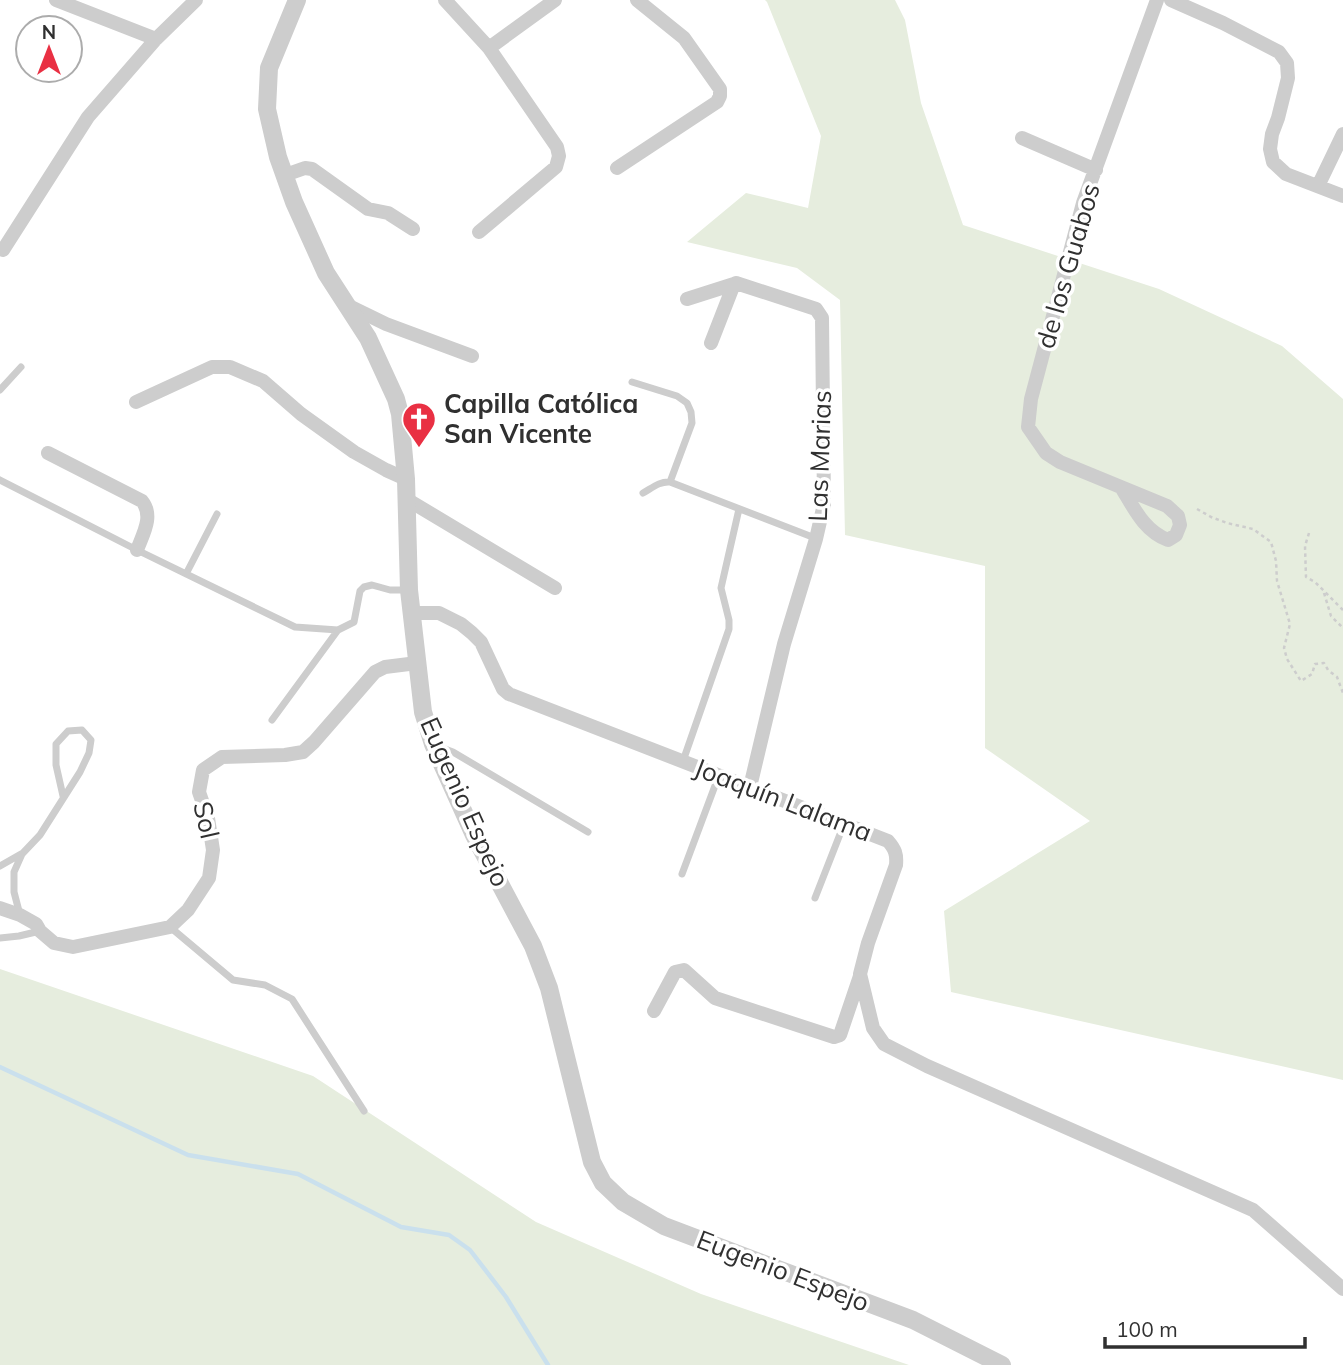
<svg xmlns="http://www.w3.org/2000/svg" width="1343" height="1365" viewBox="0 0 1343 1365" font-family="Mulish,sans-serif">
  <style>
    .green { fill: #e6edde }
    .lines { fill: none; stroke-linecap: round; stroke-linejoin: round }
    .stream { stroke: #cae0ed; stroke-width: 4.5 }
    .path { stroke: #cdcdcd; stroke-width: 2.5; stroke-dasharray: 3.5 3.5; stroke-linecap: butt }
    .service { stroke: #cdcdcd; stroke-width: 7 }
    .minor { stroke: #cdcdcd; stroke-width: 14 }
    .tertiary { stroke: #cdcdcd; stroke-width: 18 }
    .labels { text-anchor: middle; stroke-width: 7; stroke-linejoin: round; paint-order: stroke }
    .street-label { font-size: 26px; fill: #303030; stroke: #fff }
    .poi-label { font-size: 26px; font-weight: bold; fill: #303030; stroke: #fff; text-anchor: start }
  </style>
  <rect width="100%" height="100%" fill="#fff"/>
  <path class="green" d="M765,0H895L905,20L921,103L963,225L1159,289L1282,346L1343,399V1080L951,992L944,911L1090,821L985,748V566L845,535L840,300L797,268L687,242L746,193L808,208L821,136L767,2Z
    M0,969L313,1076L536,1222L701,1294L909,1365H0Z"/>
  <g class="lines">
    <path class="stream" d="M0,1067L188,1155L298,1174L401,1227L449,1235L470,1250L506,1297L548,1365"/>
    <path class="path" d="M1197,509L1211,517L1227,523L1253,529L1271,542L1276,561L1277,581L1290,624L1284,648L1287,659L1301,681L1312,674L1315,664L1324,663L1328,670L1337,677L1343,693
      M1309,533L1305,546L1306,577L1315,582L1343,610
      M1324,593L1331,616L1343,628"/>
    <path class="service" d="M632,382L677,396L687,403L691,412L692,423L670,482
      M0,390L21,367
      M0,480L137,550L295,627L338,630L354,622L360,591L364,587L372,585L390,590H409
      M643,493C652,488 660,481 670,482L815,538
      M186,574L217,514
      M272,720L338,630
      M437,746L453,752L588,832
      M683,761L729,629V620L721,588L739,509
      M0,866L21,854
      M682,874L719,775
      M815,898L844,824
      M20,915L14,892V872L22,854L40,835L80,772L89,753L91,740L82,730L68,731L56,744V765L63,796
      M170,927L233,980L265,985L292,999L364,1111
      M0,938L19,936L40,931"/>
    <path class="minor" d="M56,0L156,39
      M445,0L489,48L557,147L559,156L556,167L479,232
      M1171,0L1223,23L1279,52L1287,63L1288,78L1278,118L1272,134L1270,149L1273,162L1286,174L1343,196
      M489,48L555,0
      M1022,138L1096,170
      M617,168L717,102L720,96V89L684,38L637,0
      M285,175L305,168L312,169L368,209L388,213L413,229
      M1318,186L1343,134
      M3,250L88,117L156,39L196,0
      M687,299L734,284
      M347,305L386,324L472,356
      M711,343L734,284L736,283L816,309L822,318L824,504L816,539L784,644L750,787
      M136,402L212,367H230L263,381L301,414L354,452L386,470L406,479
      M48,453L142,501C154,516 143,534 137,550
      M1121,487C1134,508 1144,531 1168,540L1176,535L1180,525L1178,516L1167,506L1060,462L1046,453L1028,427L1031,399L1083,203L1157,0
      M408,500L555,588
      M411,613H439L461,624L472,633L481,642L503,689L509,694L888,841C895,849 897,854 896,865L868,943L860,974L873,1028L884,1044L927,1066L1253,1210L1343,1289
      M0,908L20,915L36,924L40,931L54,943L73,947L170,927L188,910L209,878L213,850L208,818L199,792L203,770L222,757L285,755L303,752L314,742L375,672L385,667L417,663
      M654,1011L675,972L684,970L715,998L834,1037L840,1035L860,976"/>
    <path class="tertiary" d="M297,0L269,68L267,109L278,157L294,202L326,273L368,338L396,399L400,414L406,479L409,590L423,712L433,744L474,835L533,946L549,988L592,1162L603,1183L623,1202L664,1226L913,1320L1002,1365"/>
  </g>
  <defs>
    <g id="church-pin" transform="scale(1.75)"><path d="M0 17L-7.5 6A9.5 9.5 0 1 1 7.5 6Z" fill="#e93043" stroke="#fff"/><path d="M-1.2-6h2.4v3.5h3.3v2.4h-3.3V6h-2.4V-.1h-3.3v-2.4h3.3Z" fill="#fff"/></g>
  </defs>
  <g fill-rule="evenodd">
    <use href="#church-pin" x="419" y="419"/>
  </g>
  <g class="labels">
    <g class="street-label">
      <text transform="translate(1068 266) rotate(-74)" y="9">de los Guabos</text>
      <text transform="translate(820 456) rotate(-88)" y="9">Las Marias</text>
      <text transform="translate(783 800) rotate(21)" y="9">Joaquín Lalama</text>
      <text transform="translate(465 802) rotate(66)" y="9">Eugenio Espejo</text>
      <text transform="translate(206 820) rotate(77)" y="9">Sol</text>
      <text transform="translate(783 1271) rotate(21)" y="9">Eugenio Espejo</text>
    </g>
    <g class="poi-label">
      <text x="444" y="413">Capilla Católica<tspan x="444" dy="30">San Vicente</tspan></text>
    </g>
  </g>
  <g transform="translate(49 49)"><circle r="33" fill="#ffffff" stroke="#acacac" stroke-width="2"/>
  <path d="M0-5L12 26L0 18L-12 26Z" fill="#e93043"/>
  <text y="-10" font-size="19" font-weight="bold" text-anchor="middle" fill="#303030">N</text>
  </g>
  <path d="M1105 1337v10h200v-10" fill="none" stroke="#303030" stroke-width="3.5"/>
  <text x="1116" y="1337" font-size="21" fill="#303030" stroke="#ffffff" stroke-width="5" paint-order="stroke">100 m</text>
</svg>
